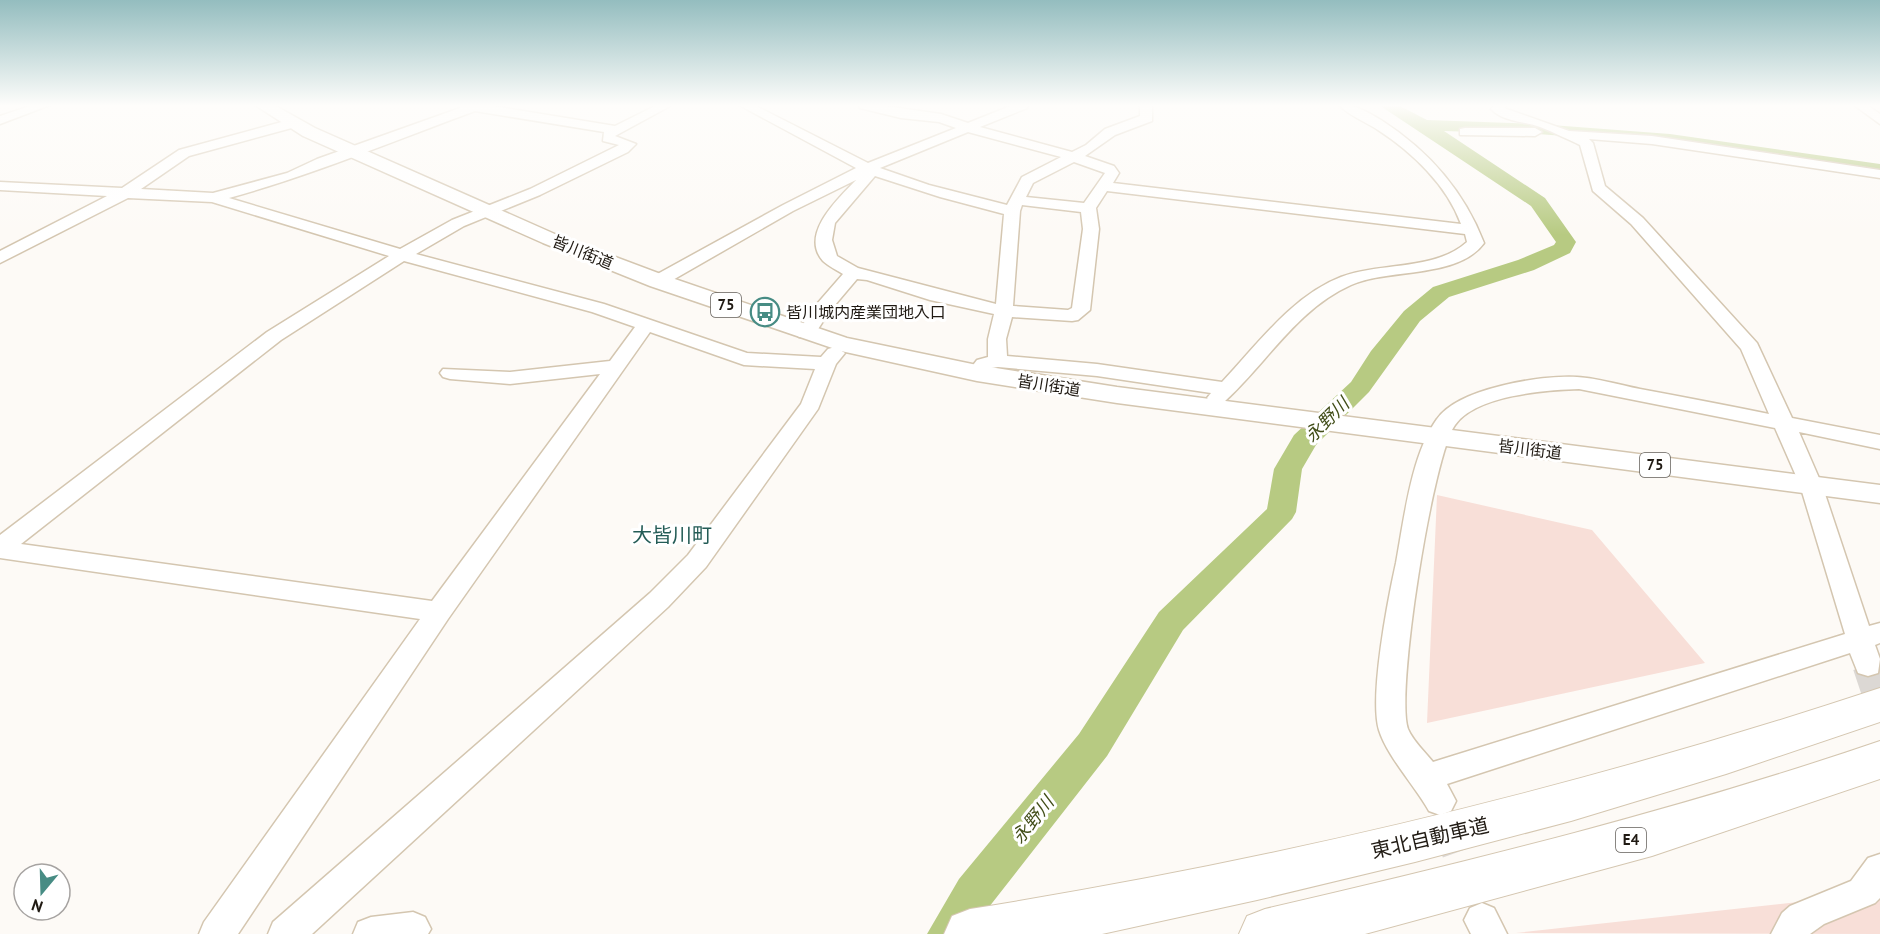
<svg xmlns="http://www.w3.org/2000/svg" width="1880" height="934" viewBox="0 0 1880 934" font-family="'PT Sans','Noto Sans JP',sans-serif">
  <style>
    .green { fill: #f8dfd8 }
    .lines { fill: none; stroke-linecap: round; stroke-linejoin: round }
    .river { fill: #b7ca82; fill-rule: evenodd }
    .minor-tunnel { stroke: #dcd8d4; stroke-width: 31; stroke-dasharray: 31 16; stroke-linecap: butt }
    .minor-casing { stroke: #d4c6b0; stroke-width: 3 }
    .major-casing { stroke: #d4c6b0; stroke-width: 3 }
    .highway-casing { stroke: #d4c6b0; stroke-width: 2 }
    .minor { fill: #fff; fill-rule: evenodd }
    .major { fill: #fff; fill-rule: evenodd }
    .highway { fill: #fff; fill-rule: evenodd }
    .labels { text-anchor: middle; stroke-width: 6; stroke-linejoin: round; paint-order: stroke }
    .shield { fill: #fff; stroke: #635f5a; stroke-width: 1.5 }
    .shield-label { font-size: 15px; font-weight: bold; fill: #201a13 }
    .street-label { font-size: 16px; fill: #201a13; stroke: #fff }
    .poi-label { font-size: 16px; fill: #201a13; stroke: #fff; text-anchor: start }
    .water-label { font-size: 18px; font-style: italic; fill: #424e19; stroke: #fff }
    .quarter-label { font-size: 20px; fill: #245c56; stroke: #fff }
    .near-street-label { font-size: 20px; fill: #201a13; stroke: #fff }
  </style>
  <rect width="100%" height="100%" fill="#fdfaf6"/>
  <path class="green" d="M1437,495L1592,530L1705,663L1427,723Z
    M1880,893V934L1516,933Z"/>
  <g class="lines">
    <path class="river" d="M1379,105H1398L1427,120L1538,124L1670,134L1880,164V174L1670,144L1538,134L1444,131L1545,198L1576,242L1570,253L1534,270L1449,297L1420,321L1369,392L1316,445L1302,469L1296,512L1292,519L1183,630L1107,756L989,907L974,934H927L959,879L1079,734L1159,612L1267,509L1274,469L1294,435L1351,382L1371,351L1404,311L1433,287L1518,260L1554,245L1556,242L1531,206Z"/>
    <path class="minor-tunnel" d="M1868,665L1880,701
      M1447,823L1471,890"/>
    <g class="minor-casing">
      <path id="minor" d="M33,105H50L0,124V116Z
        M460,105H487L615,126L657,105H672L615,136L636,144L628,152L540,195L464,226L416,254L604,304L747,353L821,357L828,349L835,347L845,353L836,364L818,409L706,567L668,607L312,934H268L273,922L650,593L688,555L801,404L815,369L744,365L650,332L448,619L238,934H199L204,922L420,619L0,558V535L267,332L389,256L212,202L128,198L0,263V251L107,196L0,190V182L122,188L179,150L289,120H299V126L189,156L141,189L213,193L287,173L317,159L460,108ZM475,111L604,132L603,141L619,145L530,189L452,220L400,249L229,198C313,175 393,141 475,111ZM404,261L592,312L635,327L610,361L510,372L443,369L440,373L443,377L450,379L510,384L600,374L432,601L21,544L281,340Z
        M739,105H754L868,163L956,128L939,122L901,118L860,108L858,105H878L941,114L968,123L1013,105H1029L1027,108L980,127L1072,152L1086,145L1105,129L1140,116V105H1152V121L1115,135L1085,156L1114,166L1119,173L1113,183L1461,224C1447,185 1412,152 1378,130C1366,122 1348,115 1339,105C1356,104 1367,112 1381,120C1429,151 1464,191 1484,243C1458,279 1389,268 1351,285C1297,309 1266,364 1224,402H1210L1207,398L1211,393L1097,376L998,367L991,368C984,377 981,380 970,377L967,373L977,360L988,357V339L994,314L930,300L867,280L857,279L829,312L813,337H799L797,333L816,305L843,274C837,270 828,266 823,261C799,234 839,198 856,180L793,211L664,285H652L649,281L652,277L783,205L856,168ZM968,132L1061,157L1022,177L1007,205L929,185L880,168ZM1074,162L1105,173L1084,203L1026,197L1033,183ZM875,176L940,197L1004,214L996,304L858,268L837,256L832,240L835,223ZM1107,191L1465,234L1467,242C1435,271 1380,262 1341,277C1292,296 1257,345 1222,382L1097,364L1007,356L1006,339L1012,317L1072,321L1078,320L1090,310L1099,229L1096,208ZM1022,205L1081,212L1083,229L1072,308L1068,310L1013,306L1020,211Z
        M1494,105H1506L1504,108L1569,131L1652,136L1880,170V178L1652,144L1589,139L1593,143L1605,186L1643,218L1757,343L1792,418L1880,435V449L1799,432L1822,485L1869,626L1880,623V643L1875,645L1880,659L1878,673L1868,676L1858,673L1850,653L1447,784L1456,801L1451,811L1440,815L1429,811C1415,786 1387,756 1379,730C1369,697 1388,599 1396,563C1404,520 1411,455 1437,419C1458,388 1541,375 1577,377C1598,378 1619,385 1640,389C1683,397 1726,405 1769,414L1741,349L1631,224L1593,191L1580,145C1567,139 1553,132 1540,127C1524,121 1503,122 1491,109ZM1579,389L1775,428L1800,485L1845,634L1433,762C1425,752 1413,741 1408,729C1395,694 1433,455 1455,425C1476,395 1546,390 1579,389Z
        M1854,105H1867L1880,114V124Z
        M1465,128H1535L1542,132L1535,136L1460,135V129Z
        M1880,854V898L1875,903L1824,924L1810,934H1771L1782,913L1790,906L1851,881L1868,858Z
        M1482,903L1494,908L1507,934H1471L1464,920L1470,908Z
        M413,912L425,917L431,929L428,934H353L358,922L371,917Z"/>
    </g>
    <g class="major-casing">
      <path id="major" d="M255,105H274L315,128L557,235L666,276L847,338L977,365L1117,387L1880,485V503L1117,403L977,381L841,351L650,286L543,243L303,136Z"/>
    </g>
    <g class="highway-casing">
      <path id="highway" d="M1880,688V722L1726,774L1571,821L1415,862L1257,900L1102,934H944L952,916L970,909C1278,860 1584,786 1880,688Z
        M1880,741V779L1652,856L1365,934H1239L1247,916L1265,909C1472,861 1678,810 1880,741Z"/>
    </g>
    <use href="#minor" class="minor"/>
    <use href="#major" class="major"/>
    <use href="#highway" class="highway"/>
  </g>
  <linearGradient id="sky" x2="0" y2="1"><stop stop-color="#94bdbf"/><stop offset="0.45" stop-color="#fefdfb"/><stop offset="1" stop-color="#fefdfb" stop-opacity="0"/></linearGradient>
  <rect width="1880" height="235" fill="url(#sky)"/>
  <defs>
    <g id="bus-ring" transform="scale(1.5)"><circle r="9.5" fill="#fff" stroke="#478c84" stroke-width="1.5"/><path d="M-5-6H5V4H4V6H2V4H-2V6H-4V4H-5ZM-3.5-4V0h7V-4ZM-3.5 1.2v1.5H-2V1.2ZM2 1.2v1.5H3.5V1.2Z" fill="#478c84"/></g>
  </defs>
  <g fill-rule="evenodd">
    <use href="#bus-ring" x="765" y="312"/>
  </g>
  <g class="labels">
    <g class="shield">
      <rect x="711" y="293" width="30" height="24" rx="4.5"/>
      <rect x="1640" y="453" width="30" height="24" rx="4.5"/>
      <rect x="1616" y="828" width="30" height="24" rx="4.5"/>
    </g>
    <g class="shield-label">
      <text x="726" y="310">75</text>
      <text x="1655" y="470">75</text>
      <text x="1631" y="845">E4</text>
    </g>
    <g class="street-label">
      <text transform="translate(583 252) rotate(22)" y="6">皆川街道</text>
      <text transform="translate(1049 385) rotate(9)" y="6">皆川街道</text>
      <text transform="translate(1530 449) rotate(7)" y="6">皆川街道</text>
    </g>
    <g class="poi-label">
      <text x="786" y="318">皆川城内産業団地入口</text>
    </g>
    <g class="water-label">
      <text transform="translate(1327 420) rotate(-45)" y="6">永野川</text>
      <text transform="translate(1033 820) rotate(-51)" y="6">永野川</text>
    </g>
    <g class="quarter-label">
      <text x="672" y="542">大皆川町</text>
    </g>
    <g class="near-street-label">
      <text transform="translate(1430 838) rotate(-13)" y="7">東北自動車道</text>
    </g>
  </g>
  <g transform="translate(42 892) rotate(199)"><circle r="28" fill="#ffffff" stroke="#a6a3a1" stroke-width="1.5"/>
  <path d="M0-4.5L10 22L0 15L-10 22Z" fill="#478c84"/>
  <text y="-9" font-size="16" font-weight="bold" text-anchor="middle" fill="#201a13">N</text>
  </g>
</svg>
